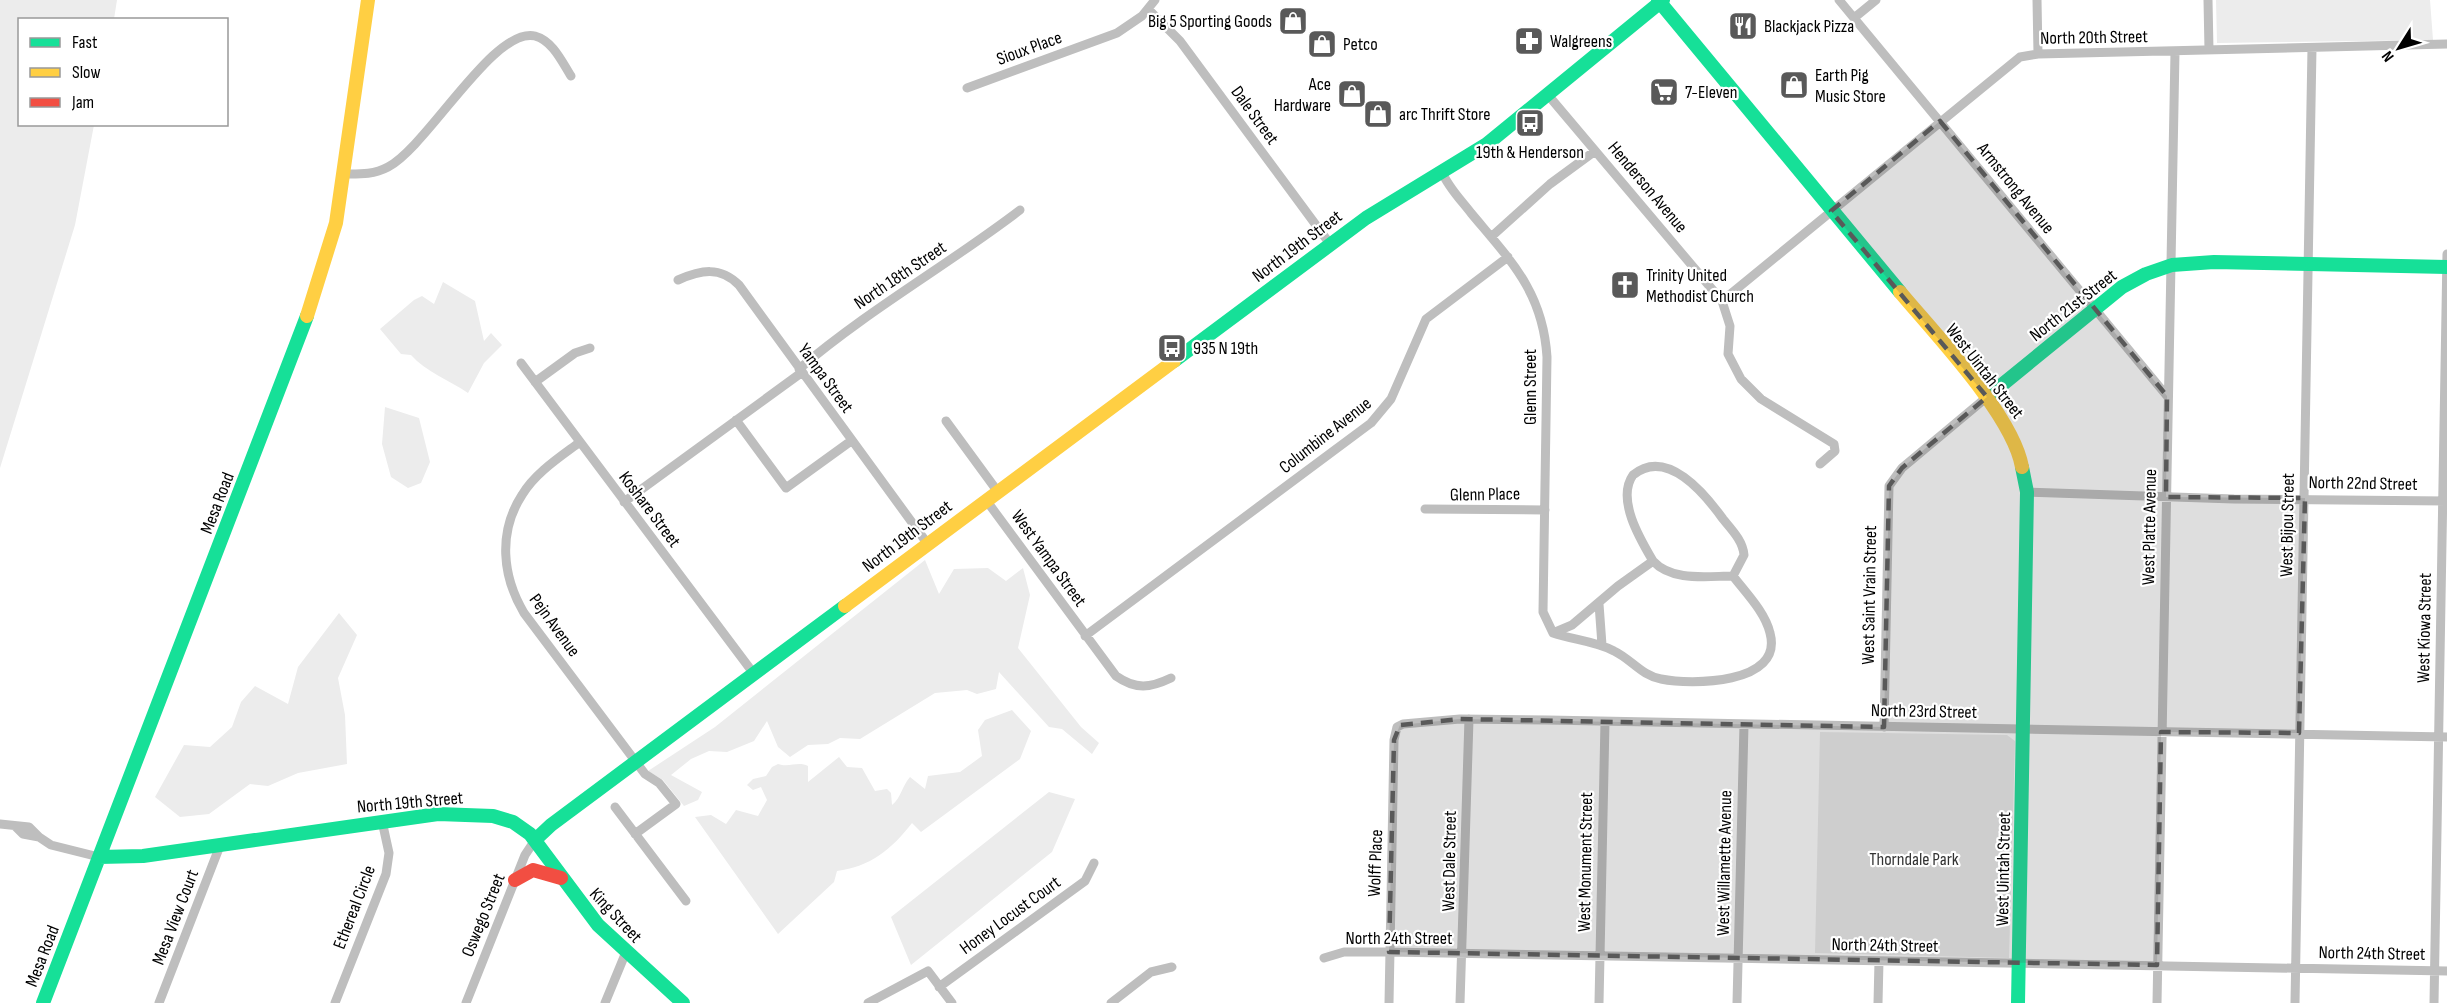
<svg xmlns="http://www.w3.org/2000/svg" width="2447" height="1003" viewBox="0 0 2447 1003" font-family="'Sofia Sans Condensed',sans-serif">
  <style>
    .green { fill: #ececec }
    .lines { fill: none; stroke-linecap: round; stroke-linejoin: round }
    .street { stroke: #bebebe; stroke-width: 9 }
    .fast { stroke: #16e098; stroke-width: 14 }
    .slow { stroke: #ffcf43; stroke-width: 14 }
    .jam { stroke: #f24e42; stroke-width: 14 }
    .marked { fill: #595959; fill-opacity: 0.2; stroke: #595959; stroke-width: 4.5; stroke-dasharray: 12 8; stroke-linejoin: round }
    .labels { text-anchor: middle; stroke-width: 4.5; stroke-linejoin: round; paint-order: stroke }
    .poi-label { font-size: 18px; fill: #000; stroke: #fff; text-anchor: start }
    .street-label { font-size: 18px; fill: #000; stroke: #fff }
    .park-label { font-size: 18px; fill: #333; stroke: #fff }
  </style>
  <rect width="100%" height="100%" fill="#fff"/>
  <path class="green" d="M0,0H117L114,19L20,20V124L94,125L75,225L0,468Z
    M2216,0H2430L2433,40L2217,43Z
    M443,282L475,301L484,341L491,333L502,345L484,363L468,393C449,380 426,372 411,355L401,354L380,329L414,300L422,296L434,304Z
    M385,407L419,418L430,462L421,483L408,488L391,477L382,444Z
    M925,560L939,594L954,569L988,568L1006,581L1023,568L1030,595L1018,648L1081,727L1099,743L1092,754L1062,729L1049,727L999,672L996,689L977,694L967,690L935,693L860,739L840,738L828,744L808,745L790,757L778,747L767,721L754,741L727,752L709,751L691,759L671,775L702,792L698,800L684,806L663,780L648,771L715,727Z
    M339,613L357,635L338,678L345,715L347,764L298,773L268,786L250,784L209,814L180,817L155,797L184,745L210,747L232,727L241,702L255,686L288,704L298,667Z
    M1012,710L1031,731L1020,759L921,832L912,823C892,849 870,867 837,871L834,882L778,934L695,817L711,815L726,824L736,810L758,816L767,800L761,787L753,790L747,785L753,779L766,776L772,767L778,764C789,768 798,761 808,766V782L839,757L847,767L862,768L875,791L887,789L891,793L892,805C901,798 902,786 910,777L925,789L928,776L960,772L982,756L978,730L985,720Z
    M1820,732L2007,735L2015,741L2009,958L1815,953Z
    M1049,792L1075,799L1052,852L911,965L891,917Z"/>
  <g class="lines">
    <path class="street" d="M1839,0L2167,396
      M2037,0L2038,54
      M2208,0L2209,50
      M1148,9L1180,41L1330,244
      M1854,18L1876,0
      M967,88L1117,33L1142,16L1155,0
      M1548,95L1722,301L1730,326L1728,354L1741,379L1761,399L1834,444L1835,451L1820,464
      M1442,172C1448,187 1461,200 1471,213C1511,261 1543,292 1547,357L1543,612L1553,633
      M343,174C359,174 373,175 388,167C428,146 494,26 535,36C553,41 562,62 571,76
      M1491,237L1550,184L1595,151
      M678,280C701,270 720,266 739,285L927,543
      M1722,301L2020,57L2038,54L2447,44
      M521,363L754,674
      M799,369C868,310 948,265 1020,210
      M535,382L575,353L590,348
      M736,420L786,488L851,441
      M946,421L998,492
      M580,442C560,457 535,473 522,495C498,532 502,576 524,613L645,774L659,783L676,804L635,834
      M2027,492L2234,499L2447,501
      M986,500L1116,676C1136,690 1150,688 1171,678
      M624,502L801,373
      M1425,509L1545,510
      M1653,561C1672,582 1708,576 1733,576C1746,593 1765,612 1770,633C1784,685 1690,685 1661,679C1642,676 1631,659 1614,651C1595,641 1573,640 1553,633L1572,625L1618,586Z
      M1653,561C1640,539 1616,499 1633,475C1667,447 1705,494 1723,519C1732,530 1743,541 1744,555L1733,576
      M1599,604L1602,645
      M1085,636L1371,423L1391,399L1426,319L1508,257
      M1884,727L1889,486L1902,468L1987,397
      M615,807L686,901
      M0,824L29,827L39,837
      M16,827L23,834L39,837L51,845L99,857
      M1324,958L1344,952H1389L2447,971
      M939,987L1085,881L1094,863
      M159,1003L221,843
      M335,1003L386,874L389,853L382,821
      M466,1003L525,855L535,840
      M605,1003L626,952
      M868,1003L928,971L952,1003
      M1111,1003L1151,972L1172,967
      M1389,1003L1394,740L1397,727L1403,724L1460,719L1548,720L2447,737
      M1460,1003L1469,719
      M1599,1003L1605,722
      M1737,1003L1744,725
      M1878,1003L1879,961
      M2157,1003L2175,52
      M2295,1003L2312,48
      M2434,1003L2447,254"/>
    <path class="fast" d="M1658,0L1900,292
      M1174,361L1366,218L1487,144L1663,0
      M1987,397L2122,287L2146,274L2172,265L2214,262L2447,267
      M535,840L551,825L845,606
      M99,857L143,856L438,814L493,816L513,822L530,834L598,925L683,1003
      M43,1003L307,316
      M2018,1003L2027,492L2022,467"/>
    <path class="slow" d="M1900,292C1935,334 2013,415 2022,467
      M307,316L336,223L368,0
      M845,606L1174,361"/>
    <path class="jam" d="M515,880L533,870L561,878"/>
  </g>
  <path class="marked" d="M1940,121L2167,396L2166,497L2305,498L2299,733L2161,732L2157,965L1389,952L1394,740L1400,725L1460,719L1884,727L1889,486L1902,468L1987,397L1831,211Z"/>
  <defs>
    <g id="shop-square" transform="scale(1.5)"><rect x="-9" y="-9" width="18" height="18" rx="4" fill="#595959" stroke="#fff"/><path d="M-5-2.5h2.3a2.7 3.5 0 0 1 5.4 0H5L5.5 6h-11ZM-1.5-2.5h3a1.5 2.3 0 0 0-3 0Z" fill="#fff"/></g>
    <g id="restaurant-square" transform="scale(1.5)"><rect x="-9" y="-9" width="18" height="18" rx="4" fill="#595959" stroke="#fff"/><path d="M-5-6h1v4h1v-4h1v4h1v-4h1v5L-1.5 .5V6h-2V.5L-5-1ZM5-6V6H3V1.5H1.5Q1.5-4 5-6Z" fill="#fff"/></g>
    <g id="pharmacy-square" transform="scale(1.5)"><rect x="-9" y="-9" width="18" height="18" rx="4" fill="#595959" stroke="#fff"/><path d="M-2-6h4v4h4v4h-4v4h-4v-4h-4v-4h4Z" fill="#fff"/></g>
    <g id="supermarket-square" transform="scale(1.5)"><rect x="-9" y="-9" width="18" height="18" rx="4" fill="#595959" stroke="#fff"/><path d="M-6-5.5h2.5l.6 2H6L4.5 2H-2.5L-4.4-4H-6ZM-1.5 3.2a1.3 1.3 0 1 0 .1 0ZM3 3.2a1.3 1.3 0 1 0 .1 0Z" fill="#fff"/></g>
    <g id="bus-square" transform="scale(1.5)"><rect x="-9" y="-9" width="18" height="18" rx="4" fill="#595959" stroke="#fff"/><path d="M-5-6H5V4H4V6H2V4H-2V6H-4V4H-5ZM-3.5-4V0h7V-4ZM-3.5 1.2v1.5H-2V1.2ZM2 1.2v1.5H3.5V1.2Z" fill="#fff"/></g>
    <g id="church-square" transform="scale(1.5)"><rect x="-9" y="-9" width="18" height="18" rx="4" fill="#595959" stroke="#fff"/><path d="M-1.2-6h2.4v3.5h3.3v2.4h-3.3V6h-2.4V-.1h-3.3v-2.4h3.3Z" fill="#fff"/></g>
  </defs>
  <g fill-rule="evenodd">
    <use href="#shop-square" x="1293" y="21"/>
    <use href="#restaurant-square" x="1743" y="26"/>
    <use href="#pharmacy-square" x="1529" y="41"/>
    <use href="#shop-square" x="1322" y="44"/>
    <use href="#shop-square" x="1794" y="85"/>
    <use href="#supermarket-square" x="1664" y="92"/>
    <use href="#shop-square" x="1352" y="94"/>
    <use href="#shop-square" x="1378" y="114"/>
    <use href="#bus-square" x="1530" y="123"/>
    <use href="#church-square" x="1625" y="285"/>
    <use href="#bus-square" x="1172" y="348"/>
  </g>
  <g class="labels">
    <g class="poi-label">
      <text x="1272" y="27" text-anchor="end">Big 5 Sporting Goods</text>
      <text x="1764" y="32">Blackjack Pizza</text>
      <text x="1550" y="47">Walgreens</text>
      <text x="1343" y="50">Petco</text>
      <text x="1815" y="81">Earth Pig<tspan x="1815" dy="21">Music Store</tspan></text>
      <text x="1331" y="90" text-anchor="end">Ace<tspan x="1331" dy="21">Hardware</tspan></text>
      <text x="1685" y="98">7-Eleven</text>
      <text x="1399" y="120">arc Thrift Store</text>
      <text x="1530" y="158" text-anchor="middle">19th &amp; Henderson</text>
      <text x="1646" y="281">Trinity United<tspan x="1646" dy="21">Methodist Church</tspan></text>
      <text x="1193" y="354">935 N 19th</text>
    </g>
    <g class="street-label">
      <text transform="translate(2094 37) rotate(-1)" y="6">North 20th Street</text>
      <text transform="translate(1029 48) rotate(-20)" y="6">Sioux Place</text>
      <text transform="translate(1255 115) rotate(54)" y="6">Dale Street</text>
      <text transform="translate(1648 187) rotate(50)" y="6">Henderson Avenue</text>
      <text transform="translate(2016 188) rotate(51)" y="6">Armstrong Avenue</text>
      <text transform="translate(1297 246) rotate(-37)" y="6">North 19th Street</text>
      <text transform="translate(900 275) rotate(-34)" y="6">North 18th Street</text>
      <text transform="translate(2073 305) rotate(-38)" y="6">North 21st Street</text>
      <text transform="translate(1985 371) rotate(52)" y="6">West Uintah Street</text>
      <text transform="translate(826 378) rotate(54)" y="6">Yampa Street</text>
      <text transform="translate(1530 387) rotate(-90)" y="6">Glenn Street</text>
      <text transform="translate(1325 435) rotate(-38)" y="6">Columbine Avenue</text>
      <text transform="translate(2363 483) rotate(1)" y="6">North 22nd Street</text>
      <text transform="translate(1485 494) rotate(-1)" y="6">Glenn Place</text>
      <text transform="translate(217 503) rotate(-69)" y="6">Mesa Road</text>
      <text transform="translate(650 509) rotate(53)" y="6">Koshare Street</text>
      <text transform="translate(2287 525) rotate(-89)" y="6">West Bijou Street</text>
      <text transform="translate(2149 527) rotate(-89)" y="6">West Platte Avenue</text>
      <text transform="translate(907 536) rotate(-37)" y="6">North 19th Street</text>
      <text transform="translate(1049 558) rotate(54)" y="6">West Yampa Street</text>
      <text transform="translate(1869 595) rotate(-89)" y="6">West Saint Vrain Street</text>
      <text transform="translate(555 625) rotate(54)" y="6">Pejn Avenue</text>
      <text transform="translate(2424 628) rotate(-89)" y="6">West Kiowa Street</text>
      <text transform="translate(1924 711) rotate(1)" y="6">North 23rd Street</text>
      <text transform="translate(410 802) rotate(-5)" y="6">North 19th Street</text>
      <text transform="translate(1449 861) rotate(-89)" y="6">West Dale Street</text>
      <text transform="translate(1585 862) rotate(-89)" y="6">West Monument Street</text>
      <text transform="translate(1375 863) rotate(-88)" y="6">Wolff Place</text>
      <text transform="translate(1724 863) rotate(-89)" y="6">West Willamette Avenue</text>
      <text transform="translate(2003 869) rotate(-89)" y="6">West Uintah Street</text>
      <text transform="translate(354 907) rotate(-69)" y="6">Ethereal Circle</text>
      <text transform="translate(483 915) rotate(-68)" y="6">Oswego Street</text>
      <text transform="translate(616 915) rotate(47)" y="6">King Street</text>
      <text transform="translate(1010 915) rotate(-36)" y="6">Honey Locust Court</text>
      <text transform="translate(175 917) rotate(-69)" y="6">Mesa View Court</text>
      <text x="1399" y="944">North 24th Street</text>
      <text transform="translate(1885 945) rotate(1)" y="6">North 24th Street</text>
      <text transform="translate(2372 953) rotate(1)" y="6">North 24th Street</text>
      <text transform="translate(42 956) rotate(-69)" y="6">Mesa Road</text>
    </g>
    <g class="park-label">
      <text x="1914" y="865">Thorndale Park</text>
    </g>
  </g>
  <rect x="18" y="18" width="210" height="108" fill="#ffffff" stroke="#999999" stroke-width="1.5"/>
  <rect x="30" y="38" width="30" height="9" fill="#16e098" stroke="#999999" stroke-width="1.5"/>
  <text x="72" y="48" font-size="18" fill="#000000">Fast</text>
  <rect x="30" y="68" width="30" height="9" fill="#ffcf43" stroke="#999999" stroke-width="1.5"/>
  <text x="72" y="78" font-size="18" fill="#000000">Slow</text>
  <rect x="30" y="98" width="30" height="9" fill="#f24e42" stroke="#999999" stroke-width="1.5"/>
  <text x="72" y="108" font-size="18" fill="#000000">Jam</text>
  <g transform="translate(2399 48) rotate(233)" stroke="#ffffff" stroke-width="4.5" paint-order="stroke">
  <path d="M0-4.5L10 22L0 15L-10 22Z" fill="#000000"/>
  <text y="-9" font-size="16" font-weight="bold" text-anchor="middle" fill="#000000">N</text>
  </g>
</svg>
